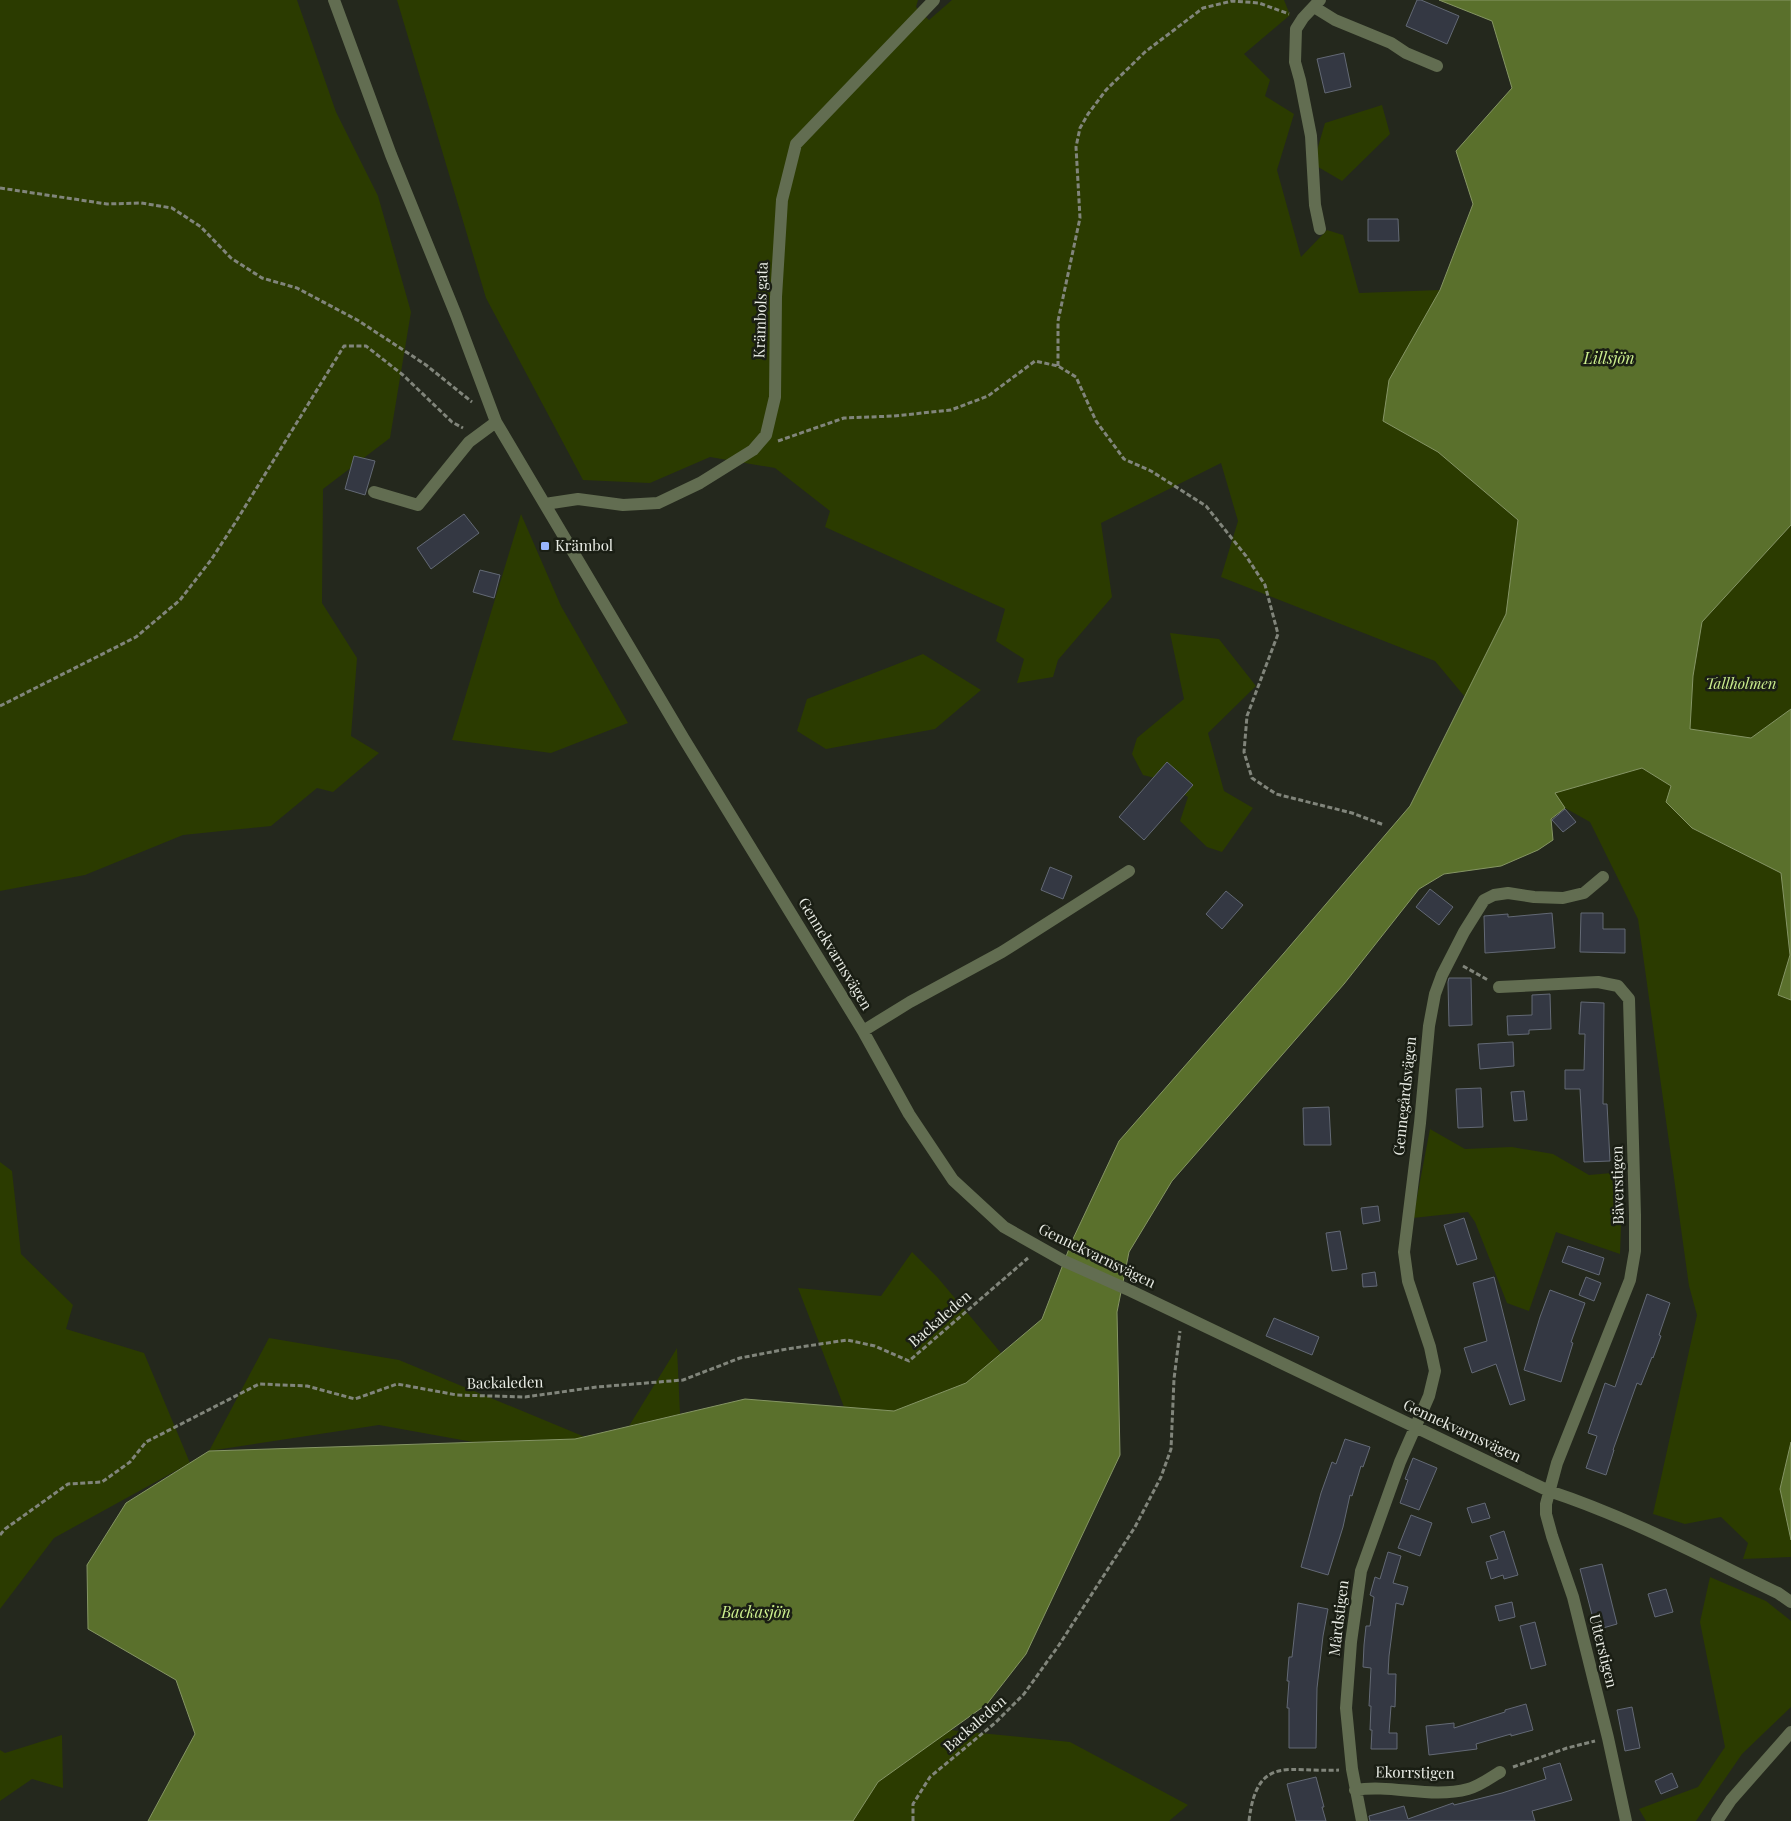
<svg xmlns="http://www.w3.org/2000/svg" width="1791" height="1821" viewBox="0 0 1791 1821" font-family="'Playfair Display',serif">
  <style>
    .green { fill: #2b3b00 }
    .water { fill: #5a702c; stroke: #859564 }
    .building { fill: #343843; stroke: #636975 }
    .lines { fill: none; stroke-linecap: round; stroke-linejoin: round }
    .path { stroke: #81857b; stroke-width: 3; stroke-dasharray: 5 2.5; stroke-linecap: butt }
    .minor { stroke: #626d51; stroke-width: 12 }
    .poi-dot { fill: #98b5fd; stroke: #1a1e14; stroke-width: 2 }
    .labels { text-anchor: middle; stroke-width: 5; stroke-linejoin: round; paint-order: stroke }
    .street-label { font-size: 15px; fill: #e9ece5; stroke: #1a1e14 }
    .poi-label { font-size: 15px; fill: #e9ece5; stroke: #1a1e14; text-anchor: start }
    .park-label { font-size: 15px; font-style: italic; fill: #caed8d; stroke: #1a1e14 }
    .water-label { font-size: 16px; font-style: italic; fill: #cdf08f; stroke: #1a1e14 }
  </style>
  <rect width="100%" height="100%" fill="#24281d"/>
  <path class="green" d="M0,0H297L336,112L378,196L411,312L390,438L323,489L322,603L357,658L351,736L379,753L333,792L317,788L271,826L183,835L85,875L0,891Z
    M397,0H918L916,7L929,20L952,0H1284L1290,15L1244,54L1270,80L1265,96L1294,114L1277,170L1301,257L1327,230L1343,235L1359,293L1440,290L1389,382L1383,421L1438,452L1518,520L1506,614L1465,697L1435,661L1221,577L1238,521L1221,463L1101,523L1112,597L1058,660L1053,677L1017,683L1024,659L996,641L1005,609L825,527L830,511L775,468L710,457L650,483L583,480L486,298Z
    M1382,105L1390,134L1342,181L1313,164L1325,123Z
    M521,514L561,606L628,723L551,753L452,740Z
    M1791,525V709L1751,738L1690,729L1693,676L1702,622Z
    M1170,633L1219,639L1256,686L1208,733L1224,791L1253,808L1222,852L1207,847L1180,821L1188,797L1159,779L1143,775L1132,754L1137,738L1184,699Z
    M923,654L981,690L935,729L826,749L797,731L807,699Z
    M1642,768L1671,786L1692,828L1781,873L1790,955L1778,995L1791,1000V1442L1780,1489L1791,1540V1557L1743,1559L1748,1543L1721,1517L1685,1524L1653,1514L1697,1315L1689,1286L1638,919L1590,822L1565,808L1554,793Z
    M1430,1129L1465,1149L1512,1147L1553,1154L1589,1175L1623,1172L1620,1254L1556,1232L1529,1311L1507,1303L1475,1222L1468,1212L1413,1218Z
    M0,1162L12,1171L21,1254L73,1305L66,1329L144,1353L190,1463L54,1538L0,1609Z
    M912,1252L938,1278L1001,1353L966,1383L894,1411L844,1407L798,1288L881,1296Z
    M269,1338L399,1360L585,1437L575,1439L473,1442L379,1425L209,1451Z
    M677,1348L680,1414L629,1426Z
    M1710,1577L1766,1601L1791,1621V1707L1742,1754L1696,1821H1646L1639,1809L1698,1787L1725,1747L1700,1622Z
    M950,1730L1070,1742L1188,1805L1169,1821H853L878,1782Z
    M62,1735L63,1788L32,1779L0,1801V1750L5,1753Z"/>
  <path class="water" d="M1439,0H1791V525L1702,622L1693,676L1690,729L1751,738L1791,709V1000L1778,995L1790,955L1781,873L1692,828L1666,802L1671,786L1642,768L1555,793L1565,808L1551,819L1553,840L1538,850L1501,866L1444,874L1419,889L1344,984L1172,1181L1129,1252L1117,1312L1120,1455L1026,1654L987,1704L878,1782L853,1821H148L195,1734L176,1680L88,1629L87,1565L126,1503L209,1451L575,1439L745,1399L894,1411L966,1383L1042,1319L1072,1241L1119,1141L1284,953L1410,806L1506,614L1518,520L1438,452L1383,421L1389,380L1440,290L1473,204L1456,151L1512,88L1492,21Z
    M1791,1442V1540L1780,1489Z"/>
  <path class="building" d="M1417,0H1421L1459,16L1447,44L1406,26Z
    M1344,53L1351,87L1325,93L1317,59Z
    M1368,219H1398L1399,241H1368Z
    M354,456L375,461L365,495L345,489Z
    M464,514L479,533L431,569L417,548Z
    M480,570L500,575L494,598L473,592Z
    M1167,762L1193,785L1144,840L1119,817Z
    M1565,809L1576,822L1563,832L1552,820Z
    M1050,867L1072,876L1063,899L1041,890Z
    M1430,889L1453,907L1439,925L1416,907Z
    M1226,891L1243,905L1222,929L1206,914Z
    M1552,913L1555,948L1485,953L1484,916L1508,914V917Z
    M1581,913H1603V929H1625V953L1580,952Z
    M1449,978H1471L1472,1025L1449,1026L1448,982Z
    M1550,994L1551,1029L1529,1030V1034L1508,1035L1507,1016L1532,1015V995Z
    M1581,1002L1604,1003L1603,1104H1607L1610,1161L1584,1162L1580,1089H1565V1070H1584L1585,1034H1579Z
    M1513,1042L1514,1066L1480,1069L1478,1044Z
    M1481,1088L1483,1127L1458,1128L1456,1089Z
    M1524,1091L1527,1120L1514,1121L1511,1092Z
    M1329,1107L1331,1145H1304L1303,1108Z
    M1378,1206L1380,1221L1363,1224L1361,1208Z
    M1464,1218L1477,1259L1457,1265L1444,1225Z
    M1340,1231L1347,1269L1332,1271L1326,1233Z
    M1568,1246L1604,1258L1599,1275L1562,1262Z
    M1375,1272L1377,1286L1363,1287L1362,1274Z
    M1494,1277L1525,1400L1510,1405L1496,1364L1472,1373L1464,1348L1487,1341L1473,1283Z
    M1586,1277L1601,1283L1594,1301L1579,1295Z
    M1550,1290L1585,1303L1571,1342L1573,1343L1561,1382L1524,1370L1540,1317Z
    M1647,1294L1670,1303L1659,1335L1661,1336L1653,1358L1652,1357L1641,1385L1637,1383L1613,1450H1614L1606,1475L1586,1468L1597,1436L1588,1433L1605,1383L1615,1387Z
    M1274,1318L1319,1337L1312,1355L1266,1336Z
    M1345,1439L1370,1447L1363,1467L1361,1466L1352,1496L1350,1495L1343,1527L1328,1575L1301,1567L1321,1493L1332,1462L1336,1464Z
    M1413,1458L1437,1468L1419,1510L1400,1503L1408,1480L1405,1479Z
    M1485,1503L1490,1518L1472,1523L1467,1508Z
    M1411,1515L1432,1523L1420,1556L1398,1548Z
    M1504,1531L1518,1575L1504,1579L1503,1575L1491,1579L1486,1562L1498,1559L1490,1536Z
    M1388,1552L1401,1556L1393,1583L1408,1587L1403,1605L1396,1603L1389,1656L1388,1674H1396L1395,1707L1391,1706L1389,1733H1397V1749H1371L1372,1730H1370L1371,1706H1369L1371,1668L1363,1667L1364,1645L1366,1626H1370L1374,1597L1370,1595L1375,1577L1380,1579Z
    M1602,1564L1617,1624L1596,1630L1580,1569Z
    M1666,1589L1673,1612L1655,1617L1648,1594Z
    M1512,1602L1515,1617L1499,1621L1495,1606Z
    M1298,1603L1328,1609L1323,1636L1317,1688L1316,1748H1289V1708H1287L1289,1681H1287L1289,1657H1292Z
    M1535,1622L1546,1665L1531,1669L1520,1626Z
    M1526,1704L1533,1730L1511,1736V1734L1476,1744L1477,1749L1429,1755L1426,1726L1454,1723V1728L1505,1712V1710Z
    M1632,1707L1640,1748L1625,1751L1617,1710Z
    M1560,1763L1572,1800L1532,1811L1535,1821H1370L1369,1816L1404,1806L1408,1819L1453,1803L1454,1805L1502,1793L1546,1779L1543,1768Z
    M1672,1773L1678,1787L1661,1794L1655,1781Z
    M1316,1777L1324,1807H1322L1326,1821H1296L1287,1784Z"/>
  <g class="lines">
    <path class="path" d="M0,188L107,204L141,203L172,208L201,227L231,258L262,278L297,288L359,321L426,365L472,402
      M1058,366V321L1080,218L1076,147L1080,128L1088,114L1106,90L1145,52L1203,8L1232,1L1259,3L1289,14
      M778,441L844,418L894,416L951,410L988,396L1035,361L1058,366L1076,377L1096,421L1124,459L1151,471L1206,506L1246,556L1265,585L1278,634L1247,716L1244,752L1252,778L1276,794L1352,813L1384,825
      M0,706L136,637L180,600L211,560L235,523L344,346H366L403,375L452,422L463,428
      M1463,966L1488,980
      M0,1535L5,1529L68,1484L102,1482L130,1462L146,1442L259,1384L307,1386L355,1399L397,1384L457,1395L525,1397L597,1387L683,1380L740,1358L787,1349L847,1340L875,1346L909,1361L1028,1258
      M1513,1767L1567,1748L1595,1741
      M913,1821V1804L930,1777L995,1723L1024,1694L1059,1645L1135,1527L1161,1477L1171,1449L1174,1379L1180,1331
      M1249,1821C1257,1753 1289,1773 1339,1770"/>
    <path class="minor" d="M334,0L391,155L456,315L496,422L684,739L863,1031L909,1114L953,1180L1004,1227L1064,1261L1131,1291L1549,1491C1628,1517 1703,1557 1778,1593L1791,1602
      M1320,0L1303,18L1296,29L1295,62L1300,80L1311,136L1315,205L1320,229
      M1314,7L1335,20L1391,43L1406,53L1437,66
      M374,492L418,505L469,442L496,422
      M545,504L578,499L623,505L658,503L700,483L753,450L766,435L775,397L776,297L782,200L796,144L934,0
      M1499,987L1598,982L1618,986L1629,999L1635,1215V1251L1630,1280L1557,1463L1546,1504V1514L1552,1536L1573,1597L1608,1738L1626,1821
      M863,1031L910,1002L1002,952L1129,871
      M1355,1790C1392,1784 1431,1799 1468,1789C1480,1786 1490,1778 1500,1772
      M1362,1821L1352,1769L1346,1708L1351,1642L1361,1571L1400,1462L1429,1396L1435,1371L1430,1347L1408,1281L1404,1252L1420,1123L1429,1026L1435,994L1442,975L1464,932L1484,900L1494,895L1508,893L1534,897L1563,898L1584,893L1603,877
      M1717,1821L1731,1800L1791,1732"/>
  </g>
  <rect class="poi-dot" x="540" y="541" width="10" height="10" rx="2.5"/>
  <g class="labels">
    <g class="street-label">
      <text transform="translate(761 310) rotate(-88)" y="5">Krämbols gata</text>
      <text transform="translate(835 954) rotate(59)" y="5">Gennekvarnsvägen</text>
      <text transform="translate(1405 1096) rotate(-84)" y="5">Gennegårdsvägen</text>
      <text transform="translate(1618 1185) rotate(-91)" y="5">Bäverstigen</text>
      <text transform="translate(1097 1256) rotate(26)" y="5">Gennekvarnsvägen</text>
      <text transform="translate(940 1319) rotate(-41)" y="5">Backaleden</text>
      <text transform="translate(505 1383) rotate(-1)" y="5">Backaleden</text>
      <text transform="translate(1462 1431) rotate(25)" y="5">Gennekvarnsvägen</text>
      <text transform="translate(1339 1618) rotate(-83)" y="5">Mårdstigen</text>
      <text transform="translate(1603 1651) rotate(76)" y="5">Utterstigen</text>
      <text transform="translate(975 1724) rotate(-41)" y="5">Backaleden</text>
      <text transform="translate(1415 1773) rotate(1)" y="5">Ekorrstigen</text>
    </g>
    <g class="poi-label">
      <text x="555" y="551">Krämbol</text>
    </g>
    <g class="park-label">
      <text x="1741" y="689">Tallholmen</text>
    </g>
    <g class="water-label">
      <text x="1609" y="364">Lillsjön</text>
      <text x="756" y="1618">Backasjön</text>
    </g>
  </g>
</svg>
